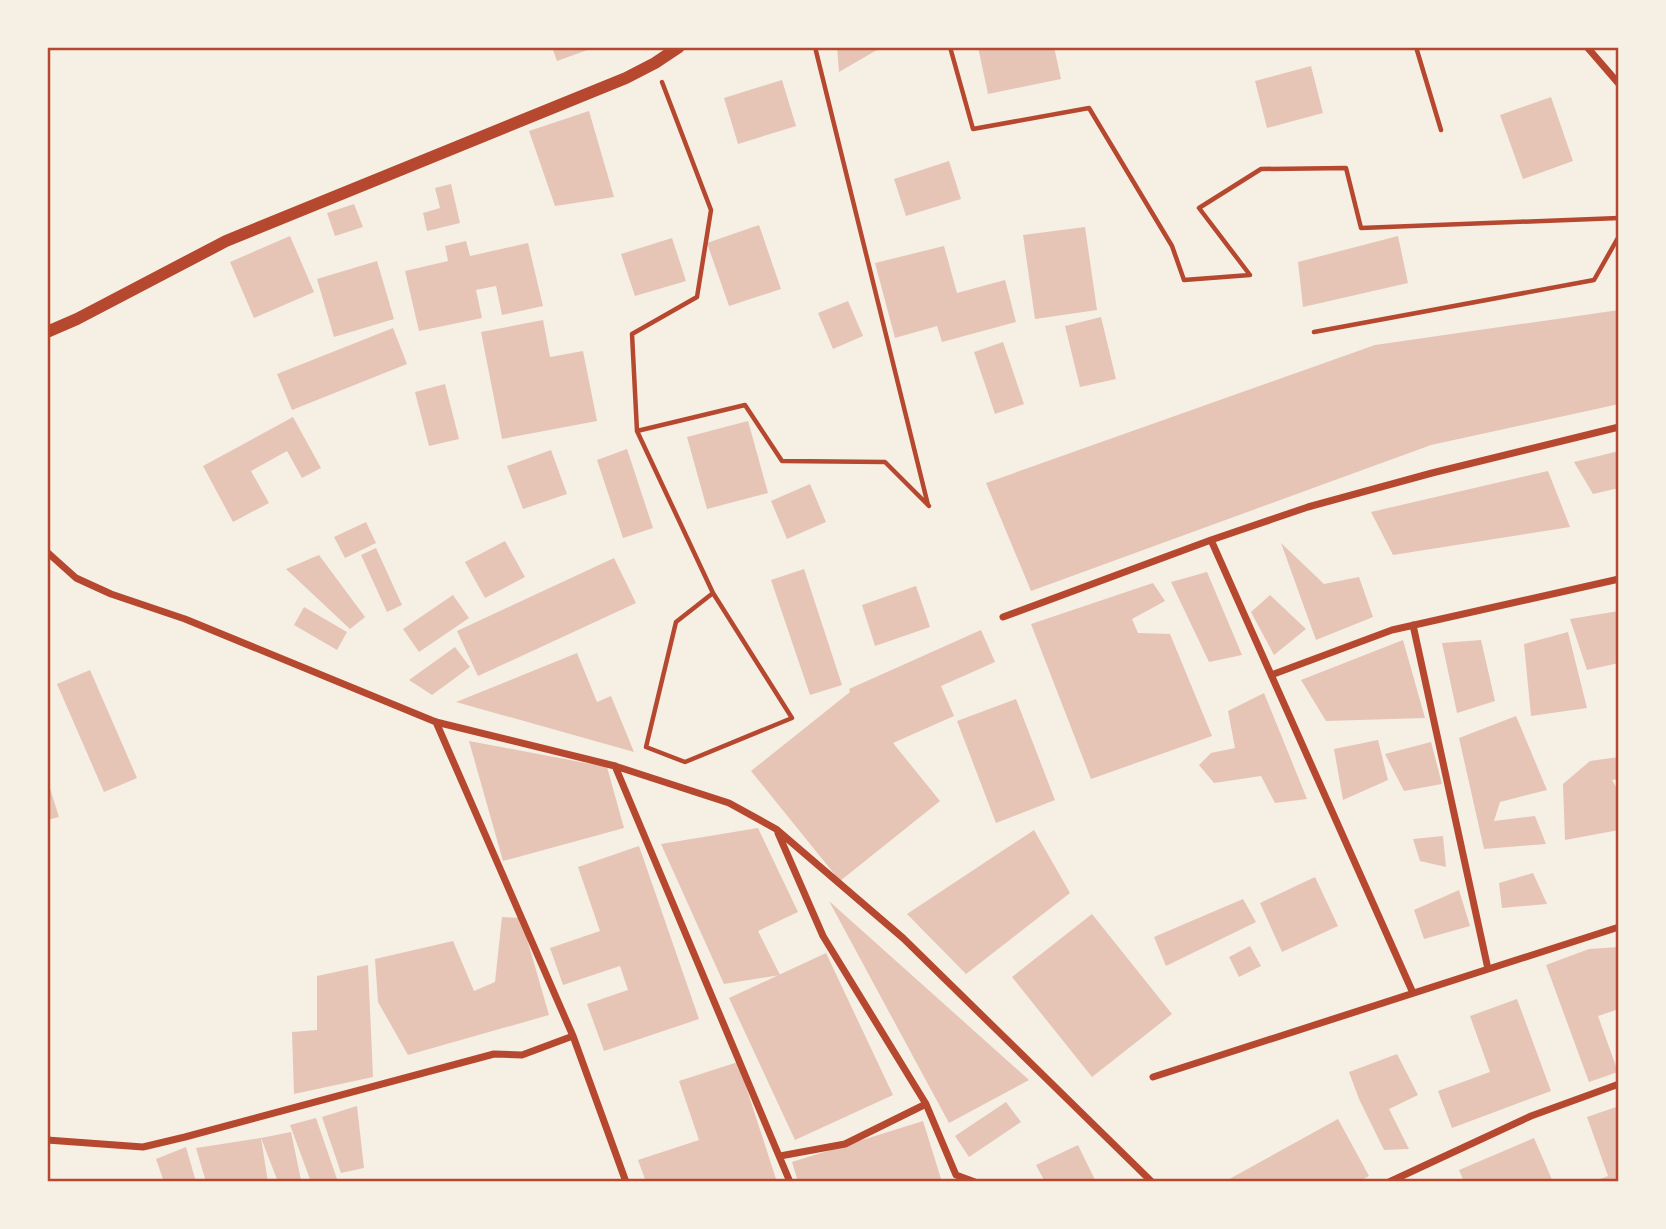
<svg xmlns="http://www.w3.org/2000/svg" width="1666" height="1229" viewBox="0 0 1666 1229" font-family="Barlow,sans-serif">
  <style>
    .building { fill: #e6c5b7 }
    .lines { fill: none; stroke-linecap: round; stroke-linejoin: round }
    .path { stroke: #b5482f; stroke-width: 4.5 }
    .minor { stroke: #b5482f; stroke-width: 7 }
    .tertiary { stroke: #b5482f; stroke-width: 12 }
    .neatline { fill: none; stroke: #b5482f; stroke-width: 2.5 }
  </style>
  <rect width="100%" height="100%" fill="#f6efe4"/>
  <path class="building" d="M552,47H593V48L557,61Z
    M837,47H882L839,72Z
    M978,47H1054L1061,79L988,94Z
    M1311,66L1323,113L1267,128L1255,81Z
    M782,80L796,126L738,144L724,98Z
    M1551,97L1573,161L1523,179L1500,115Z
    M589,111L614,197L555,206L529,131Z
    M949,161L961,199L906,216L894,179Z
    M451,184L460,223L427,231L423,213L440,208L435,188Z
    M354,204L363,227L335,236L327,213Z
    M759,225L781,289L729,306L707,243Z
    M1085,227L1097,310L1035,319L1023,235Z
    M290,236L314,292L254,318L230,262Z
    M1398,236L1408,283L1303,307L1298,262Z
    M672,238L686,281L635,296L621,254Z
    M466,241L470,256L528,243L543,306L502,315L496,286L476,290L482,318L419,331L405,271L448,261L445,246Z
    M944,246L957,293L1005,280L1016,322L942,342L937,326L895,338L875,263Z
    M377,261L394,319L334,337L317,279Z
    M848,301L863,336L833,349L818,313Z
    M1619,310V404L1431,445L1031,591L986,483L1375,345Z
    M1101,317L1116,379L1080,387L1065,326Z
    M543,320L550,357L583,351L597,421L502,439L481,332Z
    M393,328L407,364L292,410L277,374Z
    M1003,342L1024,404L995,414L974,352Z
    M445,384L459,439L429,446L415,392Z
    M293,417L321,468L302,478L287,451L251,471L269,503L233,522L203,466Z
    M748,421L768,493L707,509L687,437Z
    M627,449L653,528L623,538L597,460Z
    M551,450L567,494L523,509L507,466Z
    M1619,451V488L1593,494L1574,462Z
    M1548,471L1570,527L1393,555L1371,512Z
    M810,484L826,522L787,539L771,501Z
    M366,522L376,543L345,558L334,537Z
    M505,541L525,577L485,598L465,562Z
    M1281,543L1324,584L1359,577L1373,617L1316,640Z
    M376,548L402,605L387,612L361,555Z
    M319,555L365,617L350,629L286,569Z
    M614,558L636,603L478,676L457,631Z
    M804,569L842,685L810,695L771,580Z
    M1207,572L1242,655L1209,662L1171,582Z
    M1153,583L1165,601L1132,619L1138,633L1170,634L1212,736L1091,779L1031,624Z
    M916,586L930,627L875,646L862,605Z
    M453,595L469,618L419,652L403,629Z
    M1270,595L1306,629L1274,655L1251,612Z
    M304,607L347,632L337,650L294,625Z
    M1619,611V663L1587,670L1570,619Z
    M981,630L995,662L941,686L954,716L893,743L940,801L840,881L751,771L850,692L849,689Z
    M1568,632L1587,708L1531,716L1524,644Z
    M1403,640L1425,718L1326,721L1301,680Z
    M1481,640L1495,701L1457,713L1442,643Z
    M455,647L470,667L432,695L409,680Z
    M577,653L597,702L611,696L634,752L456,702Z
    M90,670L137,778L104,792L57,684Z
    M1264,693L1307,799L1275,803L1261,776L1214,783L1199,765L1211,753L1235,748L1228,711Z
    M1016,699L1055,800L996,823L957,721Z
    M1516,716L1547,790L1500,802L1494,821L1535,816L1546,844L1484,849L1459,738Z
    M1378,740L1388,780L1343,800L1334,749Z
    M469,741L607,767L624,828L503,861Z
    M1431,742L1442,784L1404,791L1385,754Z
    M1619,757V779L1612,780L1619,792V830L1565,840L1563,784L1590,761Z
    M47,779L59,817L47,820Z
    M758,828L798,912L758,931L780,975L724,984L661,844Z
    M1034,830L1070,893L966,974L907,914Z
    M1443,836L1446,867L1420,861L1413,839Z
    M639,846L699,1019L604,1051L587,1004L628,990L620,966L563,985L550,948L600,931L578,867Z
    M1533,873L1547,904L1502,908L1499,883Z
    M1315,877L1338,926L1282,952L1260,903Z
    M1459,890L1470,926L1424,939L1414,910Z
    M1243,899L1256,922L1166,966L1154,937Z
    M829,901L1029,1080L949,1123Z
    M1092,914L1172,1014L1092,1077L1012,977Z
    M502,917L521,918L549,1015L408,1055L378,1002L375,959L453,941L474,991L495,982Z
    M1250,946L1261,966L1239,977L1229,957Z
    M1619,947V1009L1598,1016L1618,1072L1589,1082L1546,965L1589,949Z
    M826,953L893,1095L795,1140L729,998Z
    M368,965L373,1077L294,1094L292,1032L317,1030V976Z
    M1517,999L1551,1091L1452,1128L1438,1091L1490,1072L1470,1016Z
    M1397,1054L1418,1095L1389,1109L1409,1149L1384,1150L1359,1099L1349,1072Z
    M738,1062L777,1182H646L638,1160L699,1140L679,1081Z
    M1006,1102L1021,1122L969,1157L955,1136Z
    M357,1106L364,1168L341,1173L322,1117Z
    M1619,1106V1182H1592L1608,1176L1587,1117Z
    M316,1118L338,1182H311L290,1125Z
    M1338,1119L1369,1176L1358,1182H1224Z
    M923,1121L942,1182H798L792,1162Z
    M291,1132L301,1180L278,1182L261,1138L268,1182H206L196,1148L261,1138Z
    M1534,1138L1553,1182H1464L1459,1170Z
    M1078,1145L1096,1182H1045L1036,1165Z
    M186,1147L196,1182H164L156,1159Z"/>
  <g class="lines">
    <path class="path" d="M815,47L928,505
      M950,47L973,129L1089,108L1172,246L1184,280L1250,275L1199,208L1261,169L1346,168L1361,228L1619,218
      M1416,47L1441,130
      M662,82L711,210L697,297L632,334L637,431L745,405L782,461L885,462L929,506
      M1314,332L1594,280L1619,236
      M637,431L713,593L676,622L646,747L685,762L792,718L713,593"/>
    <path class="minor" d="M1587,47L1619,84
      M1211,540L1413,993
      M47,552L76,578L111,594L185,619L436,722L615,766L729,803L776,829L903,938L1152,1182
      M1003,617L1211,540L1308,507L1432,473L1619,427
      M1413,625L1488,969
      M1271,675L1392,630L1619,579
      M436,722L573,1036L626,1182
      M615,766L790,1182
      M778,833L823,936L926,1104L845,1144L780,1156
      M1153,1077L1619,927
      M926,1104L956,1175L975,1182
      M47,1140L143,1147L185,1137L494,1054L522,1055L573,1036
      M1389,1182L1531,1116L1619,1084"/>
    <path class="tertiary" d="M47,332L77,319L226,241L626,78L655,63L679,47"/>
  </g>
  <rect width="1666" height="1229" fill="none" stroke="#f6efe4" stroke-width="98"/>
  <rect x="49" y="49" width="1568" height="1131" class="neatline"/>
</svg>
